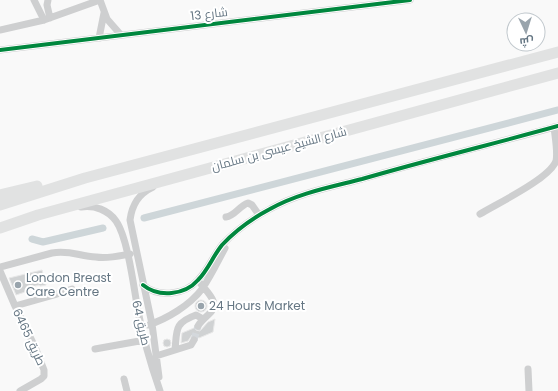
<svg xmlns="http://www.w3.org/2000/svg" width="558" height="391" viewBox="0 0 558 391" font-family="Poppins,Cairo,sans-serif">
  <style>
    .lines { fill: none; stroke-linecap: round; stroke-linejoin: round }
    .canal { stroke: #ced6d9; stroke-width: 7 }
    .building { fill: #d0d2d3; stroke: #e8e8e8 }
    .minor-tunnel { stroke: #d4d8dc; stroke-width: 7; stroke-dasharray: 7 3.5; stroke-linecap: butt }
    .minor { stroke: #cecfd0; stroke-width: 7 }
    .highway { stroke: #e1e2e2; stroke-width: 11 }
    .cycleway-casing { stroke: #fff; stroke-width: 6 }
    .cycleway { stroke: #00873e; stroke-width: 4 }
    .poi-dot { fill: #99a4ac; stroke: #fff; stroke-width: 1.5 }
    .labels { text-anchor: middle; stroke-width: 4; stroke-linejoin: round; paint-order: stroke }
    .street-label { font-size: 12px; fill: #657683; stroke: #fff }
    .poi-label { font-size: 12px; fill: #657683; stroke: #fff; text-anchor: start }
  </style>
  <rect width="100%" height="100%" fill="#f9f9f9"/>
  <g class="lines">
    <path class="canal" d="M144,218L558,110
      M32,239L43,242L103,228"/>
  </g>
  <path class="building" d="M42,270L46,285L40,286L39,285L27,288L28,291L16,295L9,278Z
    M195 306a6 6 0 1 1 12 0a6 6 0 1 1-12 0Z
    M215,319L213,332L199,338L196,336L192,335L188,341L181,343L182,333L194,328L196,330L200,331L208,322Z
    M163 343a4 4 0 1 1 8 0a4 4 0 1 1-8 0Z"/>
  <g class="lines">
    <path class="minor-tunnel" d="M194,340L198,326"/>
    <path class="minor" d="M34,0L44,20
      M48,0L47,5L50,18
      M100,0L107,19L121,35
      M0,30L44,20L100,0
      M99,38L104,13
      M0,50L410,0
      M153,187C138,194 132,205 130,220L152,324L159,377
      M81,207C95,205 108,210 116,221C128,238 134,289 138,311C143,338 151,365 160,391
      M480,214C498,203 549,179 556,161C558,152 555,137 554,127
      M226,217C235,216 239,206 248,203L252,205L259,215
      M0,267L52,253C70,250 79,256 96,257C107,259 119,256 130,254
      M0,271L15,306L35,347L44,370V376L41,379L20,391
      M143,285C159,298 185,295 198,280C208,270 213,256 222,245C235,231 253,218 270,209C298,193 331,187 362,179C427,160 493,144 558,126
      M15,306L54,295L72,289
      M148,325C167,319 190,305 202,289C211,276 218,261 225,248
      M198,326C201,321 205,318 209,314C221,304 208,293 201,284
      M95,349L145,340
      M175,350C177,330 174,323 196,315L203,319
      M156,356L191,345L194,340
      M528,369L529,391
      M124,379L127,391"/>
    <path class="highway" d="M0,195L37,186
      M0,205L85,178L558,52
      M0,228L38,215L558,73"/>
    <g class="cycleway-casing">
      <path id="cycleway" d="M0,50L410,0
        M143,285C159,298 185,295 198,280C208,270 213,256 222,245C235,231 253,218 270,209C298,193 331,187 362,179C427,160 493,144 558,126"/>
    </g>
    <use href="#cycleway" class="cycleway"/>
  </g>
  <g class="poi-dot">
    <circle cx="18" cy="285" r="4"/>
    <circle cx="201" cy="306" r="4"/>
  </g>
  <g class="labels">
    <g class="street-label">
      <text transform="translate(209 14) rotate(-7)" y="4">شارع 13</text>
      <text transform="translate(279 149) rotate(-15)" y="4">شارع الشيخ عيسى بن سلمان</text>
      <text transform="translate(141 323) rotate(77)" y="4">طريق 64</text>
      <text transform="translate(29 337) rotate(65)" y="4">طريق 6465</text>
    </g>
    <g class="poi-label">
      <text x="26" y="282">London Breast<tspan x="26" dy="14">Care Centre</tspan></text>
      <text x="209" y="310">24 Hours Market</text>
    </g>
  </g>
  <g transform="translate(526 32) rotate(176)"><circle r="19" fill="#ffffff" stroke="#c1c8cd"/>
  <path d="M0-3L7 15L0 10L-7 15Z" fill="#99a4ac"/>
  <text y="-6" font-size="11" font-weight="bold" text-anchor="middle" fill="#657683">ش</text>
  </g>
</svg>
